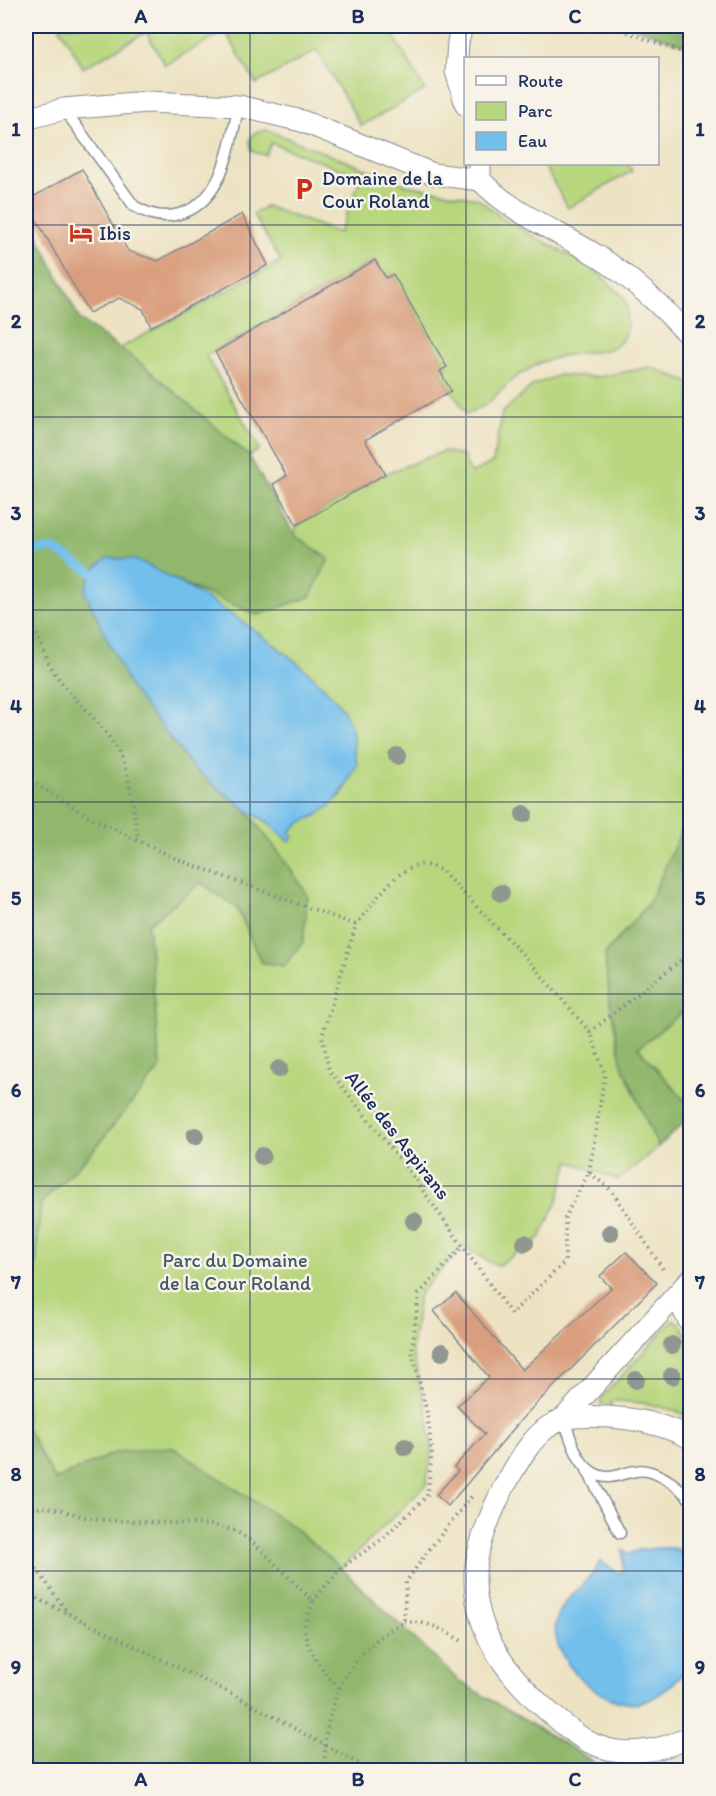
<svg xmlns="http://www.w3.org/2000/svg" width="716" height="1796" viewBox="0 0 716 1796" font-family="Itim,sans-serif">
  <style>
    .green { fill: #b7d67d; stroke: #69826e; stroke-width: 1.5 }
    .forest { fill: #91b76c; stroke: #567365; stroke-width: 1.5 }
    .water { fill: #72bfec; stroke: #4677a5; stroke-width: 1.5 }
    .lines { fill: none; stroke-linecap: round; stroke-linejoin: round }
    .stream { stroke: #72bfec; stroke-width: 8 }
    .building { fill: #d99e7d }
    .service-casing { stroke: #848990; stroke-width: 13 }
    .minor-casing { stroke: #848990; stroke-width: 23 }
    .path { stroke: #848990; stroke-width: 4; stroke-dasharray: 1.5 4.5; stroke-linecap: butt }
    .service { stroke: #fff; stroke-width: 10 }
    .minor { stroke: #fff; stroke-width: 21 }
    .tree { fill: #8f9790 }
    .grid { fill: none; stroke: #1b2f5e; stroke-width: 1.5; stroke-opacity: 0.55 }
    .labels { text-anchor: middle; stroke-width: 5; stroke-linejoin: round; paint-order: stroke }
    .poi-label { font-size: 20px; fill: #1b2f5e; stroke: #f7f3e8; text-anchor: start }
    .street-label { font-size: 20px; fill: #1b2f5e; stroke: #f7f3e8 }
    .park-label { font-size: 20px; fill: #425966; stroke: #f7f3e8 }
    .neatline { fill: none; stroke: #1b2f5e; stroke-width: 2 }
    .grid-label { font-size: 20px; text-anchor: middle; font-weight: bold; fill: #1b2f5e }
  </style>
  <rect width="100%" height="100%" fill="#f7f3e8"/>
  <filter id="ink" filterUnits="userSpaceOnUse"><feTurbulence type="fractalNoise" baseFrequency=".0167" numOctaves="2"/><feDisplacementMap in="SourceGraphic" scale="12" xChannelSelector="R" yChannelSelector="G"/><feConvolveMatrix kernelMatrix="1 2 1 2 8 2 1 2 1" color-interpolation-filters="sRGB"/></filter>
  <filter id="wash" filterUnits="userSpaceOnUse"><feTurbulence type="fractalNoise" baseFrequency=".008" numOctaves="4" result="noise"/><feDisplacementMap in="SourceGraphic" scale="24" xChannelSelector="R" yChannelSelector="G"/><feGaussianBlur stdDeviation="1.35" result="paint"/><feColorMatrix in="noise" values="0 0 0 0 0 0 0 0 0 0 0 0 0 0 0 0 0 1.4 0 .05"/><feComposite in="paint" operator="in"/></filter>
  <g filter="url(#wash)">
    <rect width="100%" height="100%" fill="#ede3c3"/>
    <path class="green" d="M59,26H388L425,90L361,126L317,50L256,84L225,31L165,65L146,32L83,68Z
      M267,130L406,185L477,198L509,223L591,267L623,296L627,306V330L624,338L615,347L602,351L565,355L539,363L514,378L487,404L467,415L440,371L447,367L393,274L386,278L375,260L206,356L260,449L249,456L143,365L120,348L281,261L253,214L266,206L339,233L361,177L271,143L266,155L256,153L251,149L250,140L254,133Z
      M543,164H628L632,171L568,208Z
      M651,367L690,383V812L649,903L605,954L610,1003L622,1064L658,1147L618,1180L569,1161L558,1200L540,1238L497,1266L463,1246L419,1294L412,1351L427,1413L432,1452L426,1485L341,1568L292,1526L116,1452L55,1480L26,1427V1376L41,1203L91,1153L160,1068L148,924L201,883L237,908L261,962L308,895L280,854L245,809L268,822L290,841V832L298,822L316,816L342,795L357,764C353,751 354,734 350,724C332,677 228,613 186,585L258,615L329,559L294,534L297,525L385,474L444,451L463,456L471,474L493,462L502,413L533,385L559,375L598,377Z
      M690,1006V1106L638,1048Z
      M673,1320L680,1323L690,1342V1417C664,1405 640,1401 611,1401V1409H607L601,1403L602,1397Z"/>
    <path class="forest" d="M631,26H690V47Z
      M26,213L80,320L143,365L249,456L294,534L329,559L310,597L258,615L186,585L136,560L195,770L245,809L280,854L308,896L303,942L284,966L261,962L237,908L201,883L148,924L160,1068L91,1153L41,1203L26,1376Z
      M690,812V1006L638,1048L690,1106V1117L658,1147L622,1064L610,1003L605,954L649,903Z
      M26,1427L55,1480L116,1452L172,1447L292,1526L341,1568L459,1681L591,1760L599,1770H26Z"/>
    <path class="water" d="M108,558C117,559 127,558 135,560C143,562 152,568 160,572C206,595 333,676 350,724C354,735 353,751 357,764C346,786 339,802 317,815C305,822 300,820 290,832L294,837L289,841L268,822L245,809L195,770L130,687L85,592L91,572Z
      M657,1548H675L690,1556C691,1583 690,1611 690,1638C690,1644 692,1655 690,1661C687,1671 675,1682 667,1689C658,1695 650,1701 639,1703C602,1709 545,1657 557,1619C564,1594 591,1584 600,1561L618,1573L623,1570V1550L629,1554L638,1550Z"/>
    <g class="lines">
      <path class="stream" d="M26,550L53,549L91,572"/>
    </g>
    <g id="blocks">
      <path class="building" d="M82,169L128,251L158,261L242,214L268,265L151,327L143,309L119,298L89,313L26,201Z
        M375,260L386,278L393,274L447,367L440,371L451,391L365,440L385,474L297,525L273,484L287,476L215,352Z
        M626,1252L657,1283L526,1414L448,1506L436,1495L458,1471L454,1467L485,1434L457,1406L489,1377L434,1311L456,1293L522,1370L611,1288L600,1276Z"/>
    </g>
  </g>
  <g filter="url(#ink)">
    <use href="#blocks" fill-opacity="0" stroke="#848990" stroke-width="1.5"/>
    <g class="lines">
      <g class="service-casing">
        <path id="service" d="M64,109L134,206C147,214 163,219 179,214C224,202 229,145 239,106
          M564,1418C571,1441 580,1478 610,1477C622,1476 634,1468 647,1471C663,1475 679,1487 690,1499
          M587,1470L620,1533"/>
      </g>
      <g class="minor-casing">
        <path id="minor" d="M462,26L458,42L456,71L466,105
          M26,119L64,109L147,102L239,106L302,121L433,174L480,180
          M480,164V180C513,214 556,230 596,255C628,275 665,308 690,337
          M690,1280L564,1418C558,1422 550,1425 545,1429C527,1444 516,1466 505,1485C493,1507 475,1551 475,1576C474,1633 508,1676 549,1712C562,1723 577,1737 593,1744C624,1758 661,1751 690,1737
          M677,1297L690,1323
          M564,1418C606,1414 653,1418 690,1438"/>
      </g>
      <path class="path" d="M610,26L690,55
        M26,613C38,632 43,656 56,675C76,703 107,726 121,758C132,783 134,812 138,839
        M26,778L91,818L179,860L356,925L322,1036L329,1070L409,1171L511,1314L565,1262V1217L589,1172L612,1191L665,1272
        M356,925C371,907 399,862 424,865C430,865 437,869 442,871L528,960L590,1032L605,1074L589,1172
        M590,1032L690,953
        M26,1510L43,1507L59,1509L84,1517L106,1520L214,1525L236,1531L255,1544L313,1601C311,1608 306,1617 305,1624C303,1648 324,1673 340,1689
        M26,1554L68,1613
        M26,1593L236,1696L370,1770
        M313,1601L341,1568L381,1540L427,1496L432,1452L427,1413L412,1351L419,1294L463,1246
        M404,1622C431,1621 443,1630 465,1643
        M325,1770C321,1709 347,1651 404,1622L406,1582L428,1551L472,1496"/>
      <use href="#service" class="service"/>
      <use href="#minor" class="minor"/>
    </g>
    <g class="tree">
      <circle cx="397" cy="756" r="9"/>
      <circle cx="524" cy="814" r="9"/>
      <circle cx="501" cy="893" r="9"/>
      <circle cx="279" cy="1069" r="9"/>
      <circle cx="195" cy="1136" r="9"/>
      <circle cx="262" cy="1156" r="9"/>
      <circle cx="414" cy="1221" r="9"/>
      <circle cx="610" cy="1233" r="9"/>
      <circle cx="525" cy="1243" r="9"/>
      <circle cx="672" cy="1345" r="9"/>
      <circle cx="442" cy="1352" r="9"/>
      <circle cx="672" cy="1376" r="9"/>
      <circle cx="636" cy="1380" r="9"/>
      <circle cx="405" cy="1447" r="9"/>
    </g>
  </g>
  <path class="grid" d="M250,26V1770M466,26V58M466,164V1770M26,225H690M26,417H690M26,610H690M26,802H690M26,994H690M26,1186H690M26,1379H690M26,1571H690"/>
  <defs>
    <g id="parking-bare" transform="scale(1.8)"><path d="M-3.5-5.5H1a3.5 3.5 0 0 1 0 7H-1V5.5H-3.5ZM-1-3.4V-.6H.8a1.4 1.4 0 0 0 0-2.8Z" fill="#c8321e" stroke="#f7f3e8" stroke-width="2.5" paint-order="stroke"/></g>
    <g id="hotel-bare" transform="scale(1.8)"><path d="M-6-4.5h1.5V1H6V5H4.5V3h-9V5H-6ZM-4 0a1.8 1.8 0 1 1 3.6 0ZM.5 0V-2.5h3Q6-2.5 6 0Z" fill="#c8321e" stroke="#f7f3e8" stroke-width="2.5" paint-order="stroke"/></g>
  </defs>
  <g fill-rule="evenodd">
    <use href="#parking-bare" x="304" y="189"/>
    <use href="#hotel-bare" x="81" y="233"/>
  </g>
  <g class="labels">
    <g class="poi-label">
      <text x="322" y="185">Domaine de la<tspan x="322" dy="23">Cour Roland</tspan></text>
      <text x="99" y="240">Ibis</text>
    </g>
    <g class="street-label">
      <text transform="translate(398 1135) rotate(52)" y="7">Allée des Aspirans</text>
    </g>
    <g class="park-label">
      <text x="235" y="1267">Parc du Domaine<tspan x="235" dy="23">de la Cour Roland</tspan></text>
    </g>
  </g>
  <rect width="716" height="1796" fill="none" stroke="#f7f3e8" stroke-width="66"/>
  <rect x="464" y="57" width="195" height="108" fill="#f7f3e8" stroke="#9fa5b1" stroke-width="1.5"/>
  <rect x="476" y="76" width="30" height="9" fill="#ffffff" stroke="#9fa5b1" stroke-width="1.5"/>
  <text x="518" y="87" font-size="18" fill="#1b2f5e">Route</text>
  <rect x="476" y="102" width="30" height="18" fill="#b7d67d" stroke="#9fa5b1" stroke-width="1.5"/>
  <text x="518" y="117" font-size="18" fill="#1b2f5e">Parc</text>
  <rect x="476" y="132" width="30" height="18" fill="#72bfec" stroke="#9fa5b1" stroke-width="1.5"/>
  <text x="518" y="147" font-size="18" fill="#1b2f5e">Eau</text>
  <rect x="33" y="33" width="650" height="1730" class="neatline"/>
  <g class="grid-label">
    <text x="141" y="23">A</text>
    <text x="358" y="23">B</text>
    <text x="575" y="23">C</text>
    <text x="16" y="136">1</text>
    <text x="700" y="136">1</text>
    <text x="16" y="328">2</text>
    <text x="700" y="328">2</text>
    <text x="16" y="520">3</text>
    <text x="700" y="520">3</text>
    <text x="16" y="713">4</text>
    <text x="700" y="713">4</text>
    <text x="16" y="905">5</text>
    <text x="700" y="905">5</text>
    <text x="16" y="1097">6</text>
    <text x="700" y="1097">6</text>
    <text x="16" y="1289">7</text>
    <text x="700" y="1289">7</text>
    <text x="16" y="1481">8</text>
    <text x="700" y="1481">8</text>
    <text x="16" y="1674">9</text>
    <text x="700" y="1674">9</text>
    <text x="141" y="1786">A</text>
    <text x="358" y="1786">B</text>
    <text x="575" y="1786">C</text>
  </g>
</svg>
